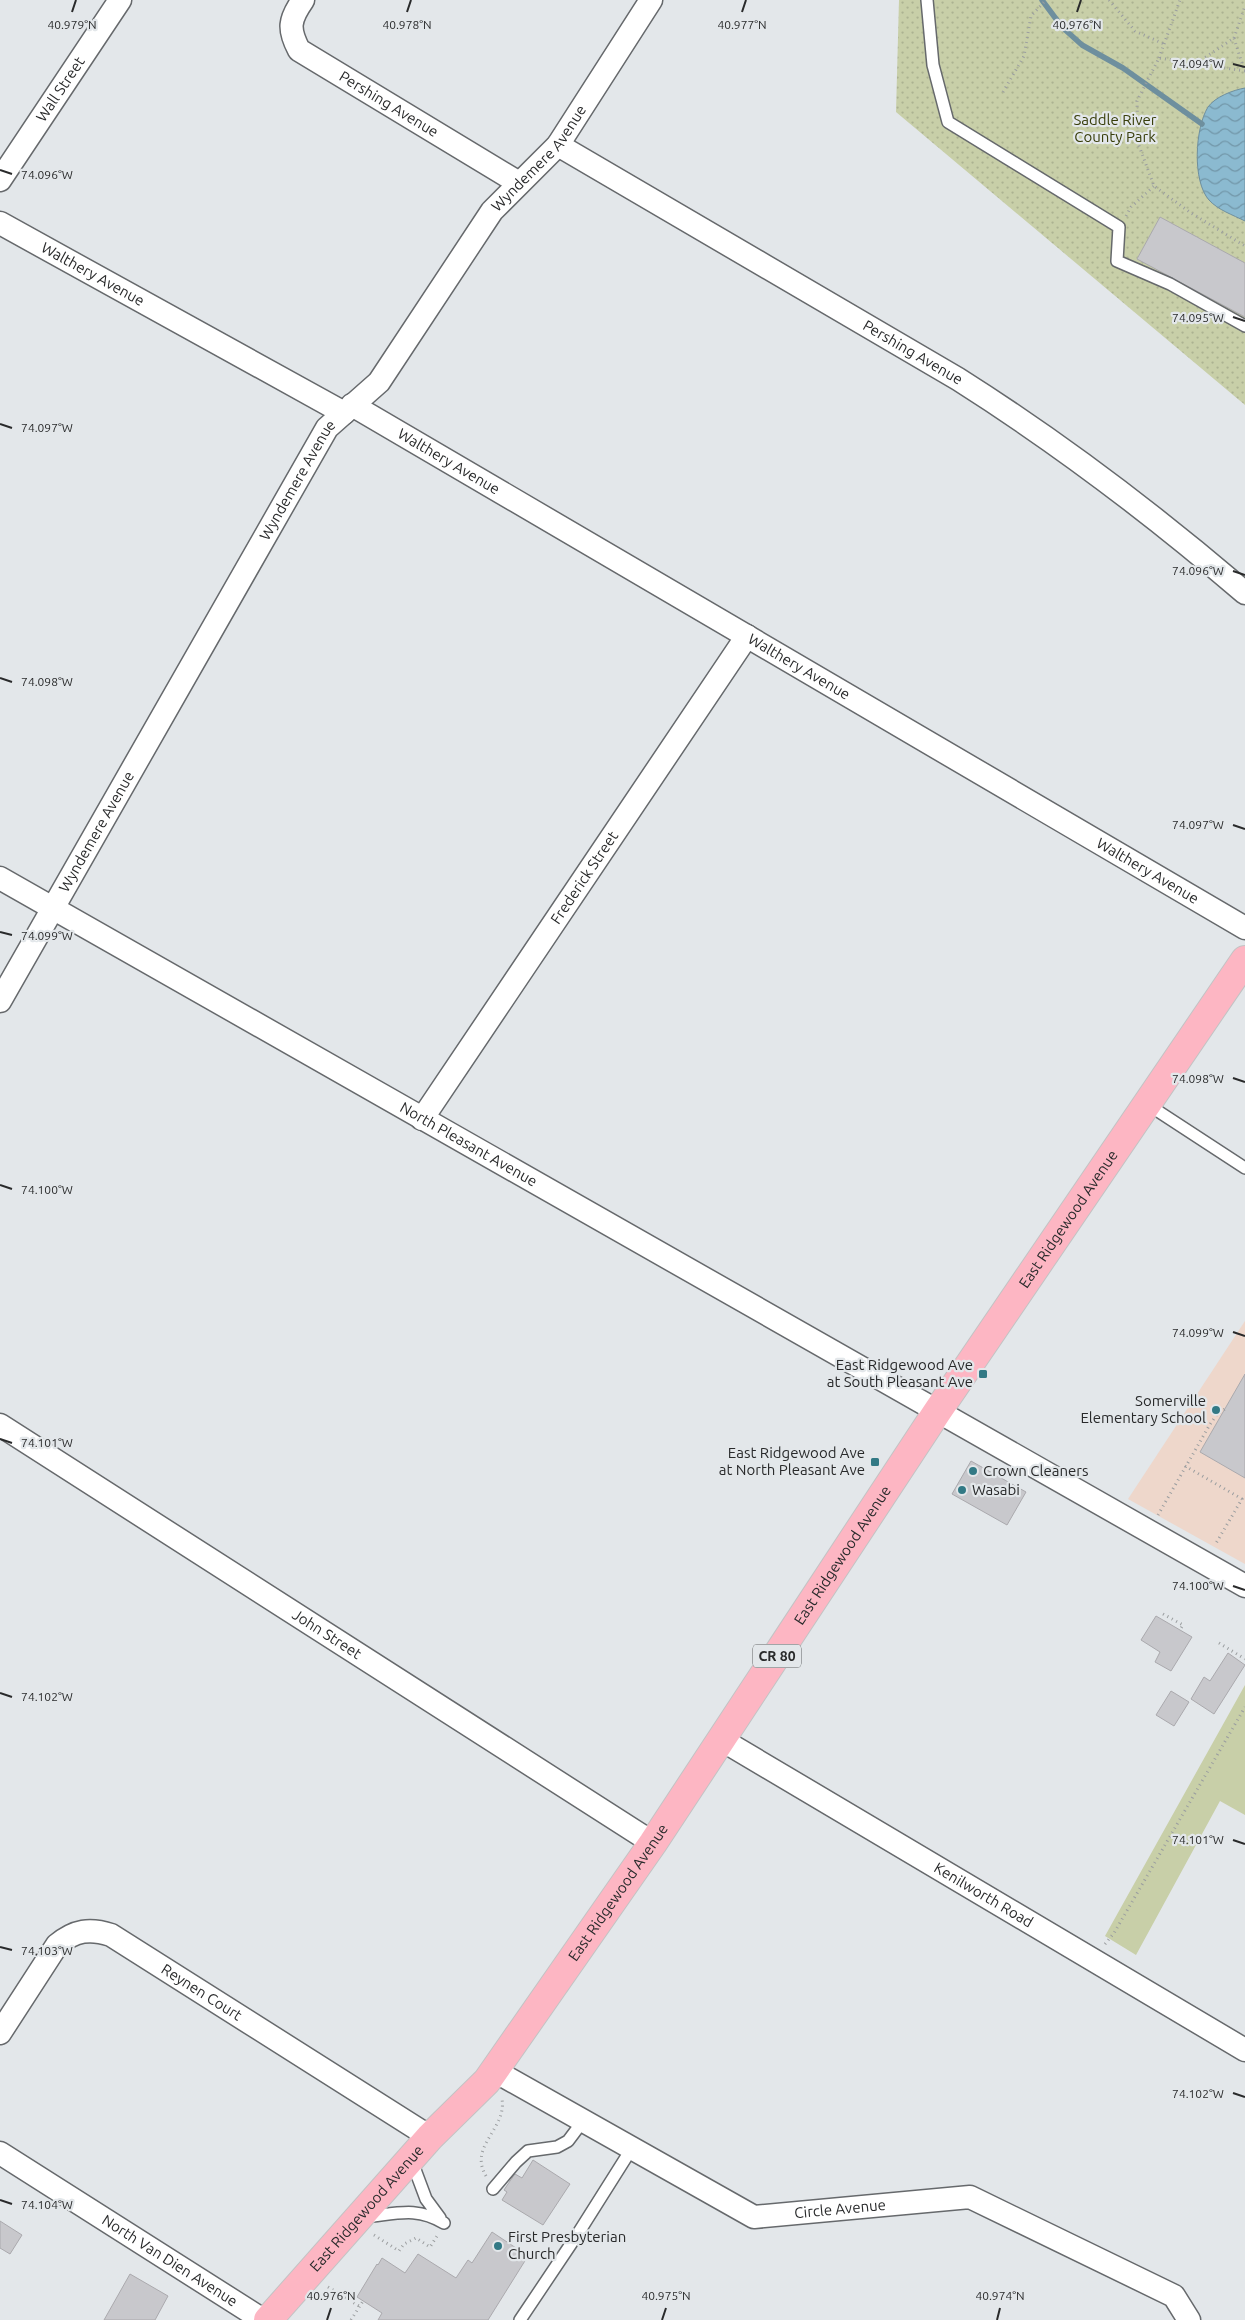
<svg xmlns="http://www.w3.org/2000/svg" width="1245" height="2320" viewBox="0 0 1245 2320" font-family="Ubuntu,sans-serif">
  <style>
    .education { fill: #eed7cb }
    .park { fill: url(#park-dots) }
    .pitch { fill: #c8cfa8 }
    .water { fill: url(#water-waves); stroke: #6e8f9e }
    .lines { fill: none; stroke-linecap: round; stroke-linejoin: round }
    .stream { stroke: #6e8f9e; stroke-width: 5.5 }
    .building { fill: #c8c8cc; stroke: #aaa9ad }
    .lane-casing { stroke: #66696c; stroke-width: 14 }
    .street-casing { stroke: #66696c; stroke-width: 25 }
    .primary-casing { stroke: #c3c3c4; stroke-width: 30 }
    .path { stroke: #9a9d9f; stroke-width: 3; stroke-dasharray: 1 4; stroke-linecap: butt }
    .lane { stroke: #fff; stroke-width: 11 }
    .street { stroke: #fff; stroke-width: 22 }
    .primary { stroke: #fdb6c3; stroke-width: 28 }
    .ticks { fill: none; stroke: #292a2b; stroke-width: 2 }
    .poi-dot { fill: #327985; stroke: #e3e7ea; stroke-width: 2 }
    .labels { text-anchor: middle; stroke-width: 4.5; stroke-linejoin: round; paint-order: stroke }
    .shield { fill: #e3e7ea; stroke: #616364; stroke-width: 1 }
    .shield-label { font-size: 14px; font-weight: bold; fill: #292a2b }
    .street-label { font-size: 15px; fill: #292a2b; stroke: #e3e7ea }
    .park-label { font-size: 15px; fill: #383e0a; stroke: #e3e7ea }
    .poi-label { font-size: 15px; fill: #292a2b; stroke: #e3e7ea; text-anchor: end }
    .ticks-label { font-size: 12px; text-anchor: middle; fill: #292a2b; stroke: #e3e7ea; stroke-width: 4.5; stroke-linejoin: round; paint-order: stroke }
  </style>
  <defs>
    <pattern id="park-dots" width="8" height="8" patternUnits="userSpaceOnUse" patternTransform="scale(1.25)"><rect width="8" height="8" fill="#c8cfa8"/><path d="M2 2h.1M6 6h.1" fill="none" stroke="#acb291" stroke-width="1.8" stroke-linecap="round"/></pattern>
    <pattern id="water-waves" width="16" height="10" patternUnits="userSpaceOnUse" patternTransform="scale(1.25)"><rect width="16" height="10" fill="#8bbad0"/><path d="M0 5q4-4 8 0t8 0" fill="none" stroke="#7297a9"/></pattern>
  </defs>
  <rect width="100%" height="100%" fill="#e3e7ea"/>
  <path class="education" d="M1245,1321V1564L1128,1499Z"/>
  <path class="park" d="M899,0H1245V405L896,112Z"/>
  <path class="pitch" d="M1245,1685V1815L1220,1801L1136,1955L1105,1936Z"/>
  <path class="water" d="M1245,88V221C1233,215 1218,210 1209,200C1192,181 1195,128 1208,107C1215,97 1233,90 1245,88Z"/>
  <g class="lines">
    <path class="stream" d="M1042,0L1062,27L1082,45L1123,68L1202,124"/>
  </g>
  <path class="building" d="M1160,217L1245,263V317L1137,259Z
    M1245,1374V1478L1200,1452Z
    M971,1461L1026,1492L1007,1525L952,1494Z
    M1156,1616L1192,1637L1171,1671L1155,1662L1160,1652L1141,1640Z
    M1228,1653L1245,1665L1214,1714L1191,1699L1204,1677L1210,1681Z
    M1171,1691L1189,1702L1174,1726L1156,1715Z
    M533,2160L570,2184L543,2225L502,2200L507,2192L504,2190L510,2181L515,2174L522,2178Z
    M0,2221L22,2235L10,2254L0,2248Z
    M492,2232L528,2256L488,2320H378L382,2313L357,2297L377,2264L378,2265L382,2258L405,2273L418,2254L456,2278L468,2260L472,2263Z
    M130,2274L168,2296L155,2320H104Z"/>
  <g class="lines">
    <g class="lane-casing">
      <path id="lane" d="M927,0L933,65L948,122L1119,227L1117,261L1170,284L1245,326
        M1147,1104L1245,1168
        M411,2159L426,2199L440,2218
        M493,2189L516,2162L528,2151L557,2147L568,2141L583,2121
        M365,2217C396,2214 416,2206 444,2223
        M520,2320L579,2232L632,2148"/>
    </g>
    <g class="street-casing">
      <g id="street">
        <path id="s1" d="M303,0C289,20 288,29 299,50L519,183"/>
        <path id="s2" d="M558,145L958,379C1059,443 1154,515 1245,593"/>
        <path id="s3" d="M0,180L120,0"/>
        <path id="s4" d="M0,223L344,413"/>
        <path id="s5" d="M352,405L1245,928"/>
        <path id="s6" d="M0,878L1245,1586"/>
        <path id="s7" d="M0,1001L327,428L379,382L492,211L558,145L651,0"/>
        <path id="s8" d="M422,1119L747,636"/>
        <path id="s9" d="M0,1425L653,1843"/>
        <path id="s10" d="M722,1740L1245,2050"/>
        <path id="s11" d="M0,2033L57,1945C75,1930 90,1928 111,1935L430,2137"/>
        <path id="s12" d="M493,2070L754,2217L970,2197L1174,2296L1189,2320"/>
        <path id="s13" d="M0,2153L263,2320"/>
      </g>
    </g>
    <g class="primary-casing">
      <g id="primary">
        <path id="s14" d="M268,2320L430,2137L487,2081L653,1843L937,1412L1245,960"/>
      </g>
    </g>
    <path class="path" d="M1109,0L1135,31L1164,44
      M1234,38L1245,6
      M1159,58L1180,0
      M1197,63L1234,38L1244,70
      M1245,71L1159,58L1137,101L1138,143L1154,186L1191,213L1245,246
      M1003,92L1024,56L1031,16L1046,0
      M1126,216L1131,207L1154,186
      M1185,1466L1242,1499L1215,1545
      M1158,1515L1209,1426L1217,1414L1225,1409
      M1163,1614L1183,1625L1180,1630
      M1219,1643L1245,1659
      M1105,1944L1114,1933L1245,1707
      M486,2176C468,2146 507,2129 502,2099
      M374,2235L399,2251L404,2244L416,2238L430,2247L437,2236
      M328,2287L359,2306
      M351,2320L363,2301"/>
    <use href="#lane" class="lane"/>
    <use href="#street" class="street"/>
    <use href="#primary" class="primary"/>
  </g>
  <path class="ticks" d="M72,12L76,0M407,12L411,0M742,12L746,0M1077,12L1081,0M1233,64L1245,67M0,170L12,174M1233,317L1245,321M0,424L12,428M1233,571L1245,575M0,678L12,682M1233,825L1245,829M0,932L12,935M1233,1078L1245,1082M0,1185L12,1189M1233,1332L1245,1336M0,1439L12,1443M1233,1586L1245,1590M0,1693L12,1697M1233,1840L1245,1844M0,1947L12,1950M1233,2093L1245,2097M0,2200L12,2204M327,2320L331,2308M662,2320L666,2308M997,2320L1000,2308"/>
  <g class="poi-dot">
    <rect x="978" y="1369" width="10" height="10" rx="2.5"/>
    <circle cx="1216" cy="1410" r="5"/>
    <rect x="870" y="1457" width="10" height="10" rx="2.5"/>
    <circle cx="973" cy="1471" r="5"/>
    <circle cx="962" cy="1490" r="5"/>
    <circle cx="498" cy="2246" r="5"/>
  </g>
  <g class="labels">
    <rect class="shield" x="753" y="1644.5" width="48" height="23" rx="4"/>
    <g class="shield-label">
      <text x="777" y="1661">CR 80</text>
    </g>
    <g class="street-label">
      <text dy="5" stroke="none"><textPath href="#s3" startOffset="109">Wall Street</textPath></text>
      <text dy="5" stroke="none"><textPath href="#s1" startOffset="159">Pershing Avenue</textPath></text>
      <text dy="5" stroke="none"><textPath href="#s7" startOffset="1005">Wyndemere Avenue</textPath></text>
      <text dy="5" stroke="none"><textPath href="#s4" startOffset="106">Walthery Avenue</textPath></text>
      <text dy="5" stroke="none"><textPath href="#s2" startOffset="411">Pershing Avenue</textPath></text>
      <text dy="5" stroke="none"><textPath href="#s5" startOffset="112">Walthery Avenue</textPath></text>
      <text dy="5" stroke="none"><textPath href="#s7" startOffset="600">Wyndemere Avenue</textPath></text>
      <text dy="5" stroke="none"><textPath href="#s5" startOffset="518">Walthery Avenue</textPath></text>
      <text dy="5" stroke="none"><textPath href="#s7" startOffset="195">Wyndemere Avenue</textPath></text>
      <text dy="5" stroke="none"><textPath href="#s5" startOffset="922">Walthery Avenue</textPath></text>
      <text dy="5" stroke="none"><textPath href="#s8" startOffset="291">Frederick Street</textPath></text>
      <text dy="5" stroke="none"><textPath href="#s6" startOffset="539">North Pleasant Avenue</textPath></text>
      <text dy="5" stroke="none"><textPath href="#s14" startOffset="1364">East Ridgewood Avenue</textPath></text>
      <text dy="5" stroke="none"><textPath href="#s14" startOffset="959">East Ridgewood Avenue</textPath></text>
      <text dy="5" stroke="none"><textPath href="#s9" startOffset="388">John Street</textPath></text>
      <text dy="5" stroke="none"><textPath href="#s14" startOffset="554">East Ridgewood Avenue</textPath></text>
      <text dy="5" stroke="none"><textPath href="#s10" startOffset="304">Kenilworth Road</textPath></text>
      <text dy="5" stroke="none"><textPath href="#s11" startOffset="270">Reynen Court</textPath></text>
      <text dy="5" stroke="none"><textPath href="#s14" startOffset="149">East Ridgewood Avenue</textPath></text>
      <text dy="5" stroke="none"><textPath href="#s12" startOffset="386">Circle Avenue</textPath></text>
      <text dy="5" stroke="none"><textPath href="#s13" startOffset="201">North Van Dien Avenue</textPath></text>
    </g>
    <g class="park-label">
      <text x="1115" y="125">Saddle River<tspan x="1115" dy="17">County Park</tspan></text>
    </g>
    <g class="poi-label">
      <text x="973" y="1370">East Ridgewood Ave<tspan x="973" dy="17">at South Pleasant Ave</tspan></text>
      <text x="1206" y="1406">Somerville<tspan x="1206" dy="17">Elementary School</tspan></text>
      <text x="865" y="1458">East Ridgewood Ave<tspan x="865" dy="17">at North Pleasant Ave</tspan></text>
      <text x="983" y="1476" text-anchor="start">Crown Cleaners</text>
      <text x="972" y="1495" text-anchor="start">Wasabi</text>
      <text x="508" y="2242" text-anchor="start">First Presbyterian<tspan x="508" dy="17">Church</tspan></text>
    </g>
  </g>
  <g class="ticks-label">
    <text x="72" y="29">40.979°N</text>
    <text x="407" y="29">40.978°N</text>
    <text x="742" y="29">40.977°N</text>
    <text x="1077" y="29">40.976°N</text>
    <text x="1198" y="68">74.094°W</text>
    <text x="47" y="179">74.096°W</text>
    <text x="1198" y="322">74.095°W</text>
    <text x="47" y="432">74.097°W</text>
    <text x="1198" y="575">74.096°W</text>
    <text x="47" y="686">74.098°W</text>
    <text x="1198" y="829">74.097°W</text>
    <text x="47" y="940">74.099°W</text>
    <text x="1198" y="1083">74.098°W</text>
    <text x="47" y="1194">74.100°W</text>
    <text x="1198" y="1337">74.099°W</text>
    <text x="47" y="1447">74.101°W</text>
    <text x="1198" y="1590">74.100°W</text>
    <text x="47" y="1701">74.102°W</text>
    <text x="1198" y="1844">74.101°W</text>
    <text x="47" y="1955">74.103°W</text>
    <text x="1198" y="2098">74.102°W</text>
    <text x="47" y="2209">74.104°W</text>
    <text x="331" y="2300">40.976°N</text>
    <text x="666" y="2300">40.975°N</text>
    <text x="1000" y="2300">40.974°N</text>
  </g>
</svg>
